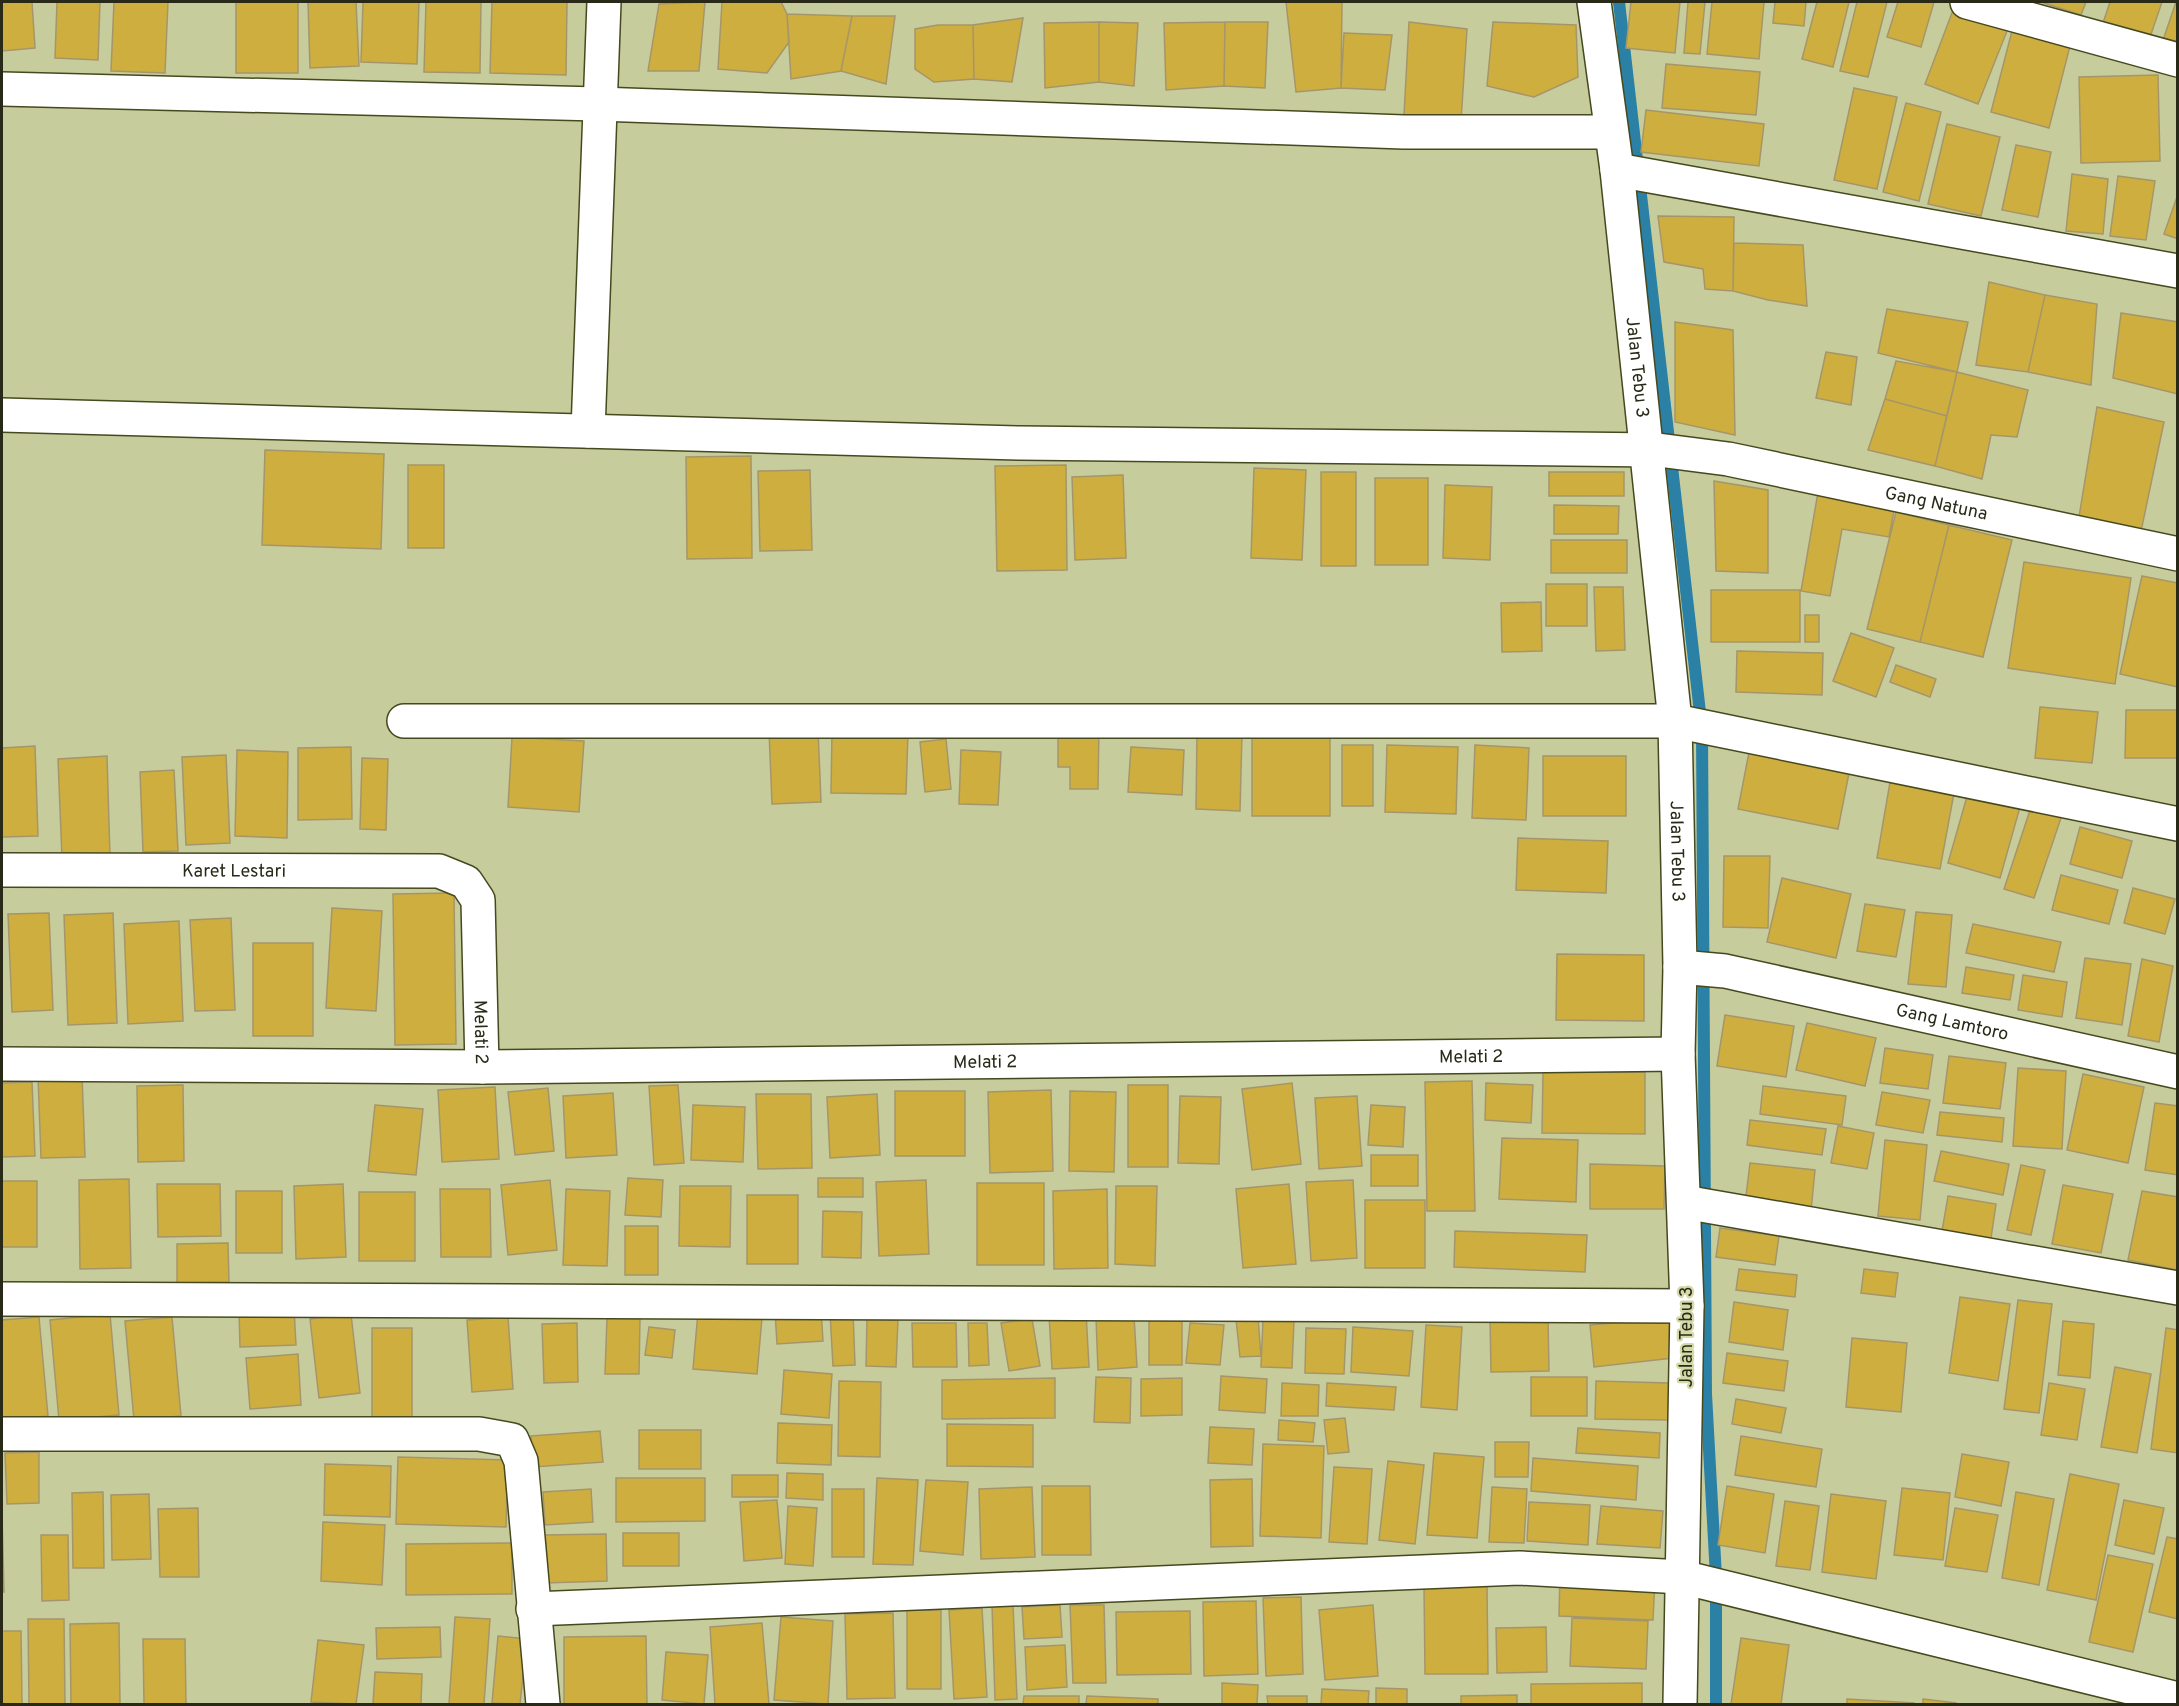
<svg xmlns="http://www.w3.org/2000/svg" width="2179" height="1706" viewBox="0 0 2179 1706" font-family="Overpass,sans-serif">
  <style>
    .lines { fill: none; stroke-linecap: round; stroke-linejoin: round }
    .stream { stroke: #2b80a6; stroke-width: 12 }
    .building { fill: #cfae40; stroke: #a59669; stroke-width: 1.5 }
    .minor-casing { stroke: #46491d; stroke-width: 36 }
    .minor { stroke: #fff; stroke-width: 33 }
    .labels { text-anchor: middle; stroke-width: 4.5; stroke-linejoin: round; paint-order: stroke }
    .street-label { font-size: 18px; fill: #282a17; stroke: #d4d9a8 }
  </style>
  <rect width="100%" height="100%" fill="#c7cc9c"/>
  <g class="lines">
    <path class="stream" d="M1619,2L1702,730L1706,1394L1716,1577V1704"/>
  </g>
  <path class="building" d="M2,2H32L35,48L2,51Z
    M57,2H100L98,60L55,58Z
    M114,2H168L165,73L111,71Z
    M236,2H298V73H236Z
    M308,2H356L359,66L310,68Z
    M363,2H419L417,64L361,62Z
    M426,2H481L480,73L424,72Z
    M492,2H567L566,75L490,73Z
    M705,2L699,71H648L659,4Z
    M722,2H781L787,14L789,42L767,73L718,69Z
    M1286,2H1342L1341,88L1296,92Z
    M1631,2H1680L1675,53L1626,48Z
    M1688,2H1705L1700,54L1684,53Z
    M1712,2H1764L1759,59L1707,54Z
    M1775,2H1806L1804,26L1773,23Z
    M1817,2H1849L1833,67L1802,59Z
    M1857,2H1887L1868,77L1840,71Z
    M1898,2H1934L1921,47L1887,37Z
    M2041,2H2086L2081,15Z
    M2110,2H2162L2149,40L2102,26Z
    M2176,2H2178V51L2161,46Z
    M1955,5L2009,26L1978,104L1925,84Z
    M787,14L852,16L841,71L791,79Z
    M852,16H895L886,84L841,71Z
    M1023,18L1012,82L974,79L973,25Z
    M1099,22V82L1045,88L1044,23Z
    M1099,22L1138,23L1134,86L1099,82Z
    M1225,22L1224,86L1166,90L1164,23Z
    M1225,22H1268L1265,88L1224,86Z
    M1409,22L1467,29L1461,121L1404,115Z
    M1493,22L1576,25L1578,77L1534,97L1487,86Z
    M938,25H973L974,79L934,82L915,69V29Z
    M2012,31L2070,46L2049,128L1991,112Z
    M1344,33L1392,35L1385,90L1341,88Z
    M1666,64L1760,72L1756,115L1662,108Z
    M2158,75L2160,161L2081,163L2079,77Z
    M1854,88L1897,97L1877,189L1834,180Z
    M1906,103L1941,112L1919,201L1883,192Z
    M1646,110L1764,124L1759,166L1641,152Z
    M1947,124L2000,137L1981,216L1928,204Z
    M2016,145L2051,152L2038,217L2002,210Z
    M2072,174L2108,179L2103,234L2066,231Z
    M2118,176L2155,181L2146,240L2110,236Z
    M2178,194V239L2164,234Z
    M1658,216L1734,217L1733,291L1705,289L1703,269L1664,262Z
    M1734,243L1803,245L1807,306L1768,300L1733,291Z
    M1989,282L2045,295L2028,372L1976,365Z
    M2045,295L2097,304L2091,385L2028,372Z
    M1887,309L1968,322L1957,372L1878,353Z
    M2121,313L2178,322V394L2113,378Z
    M1675,322L1733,330L1735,435L1675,422Z
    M1826,352L1857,357L1851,405L1816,398Z
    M1896,361L1957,372L1947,416L1885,399Z
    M1957,372L2028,390L2017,437L1991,435L1982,479L1935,466Z
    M1885,399L1947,416L1935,466L1868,450Z
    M2097,407L2164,422L2140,536L2078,523Z
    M265,450L384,454L381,549L262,545Z
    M751,456L752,558L687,559L686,457Z
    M408,465H444V548H408Z
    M1066,465L1067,570L997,571L995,466Z
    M1254,468L1306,470L1302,560L1251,558Z
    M810,470L812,550L760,551L758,471Z
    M1321,472H1356V566H1321Z
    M1549,472H1624V496H1549Z
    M1123,475L1126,558L1075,560L1072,477Z
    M1375,478H1428V565H1375Z
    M1714,481L1768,490V573L1716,571Z
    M1445,485L1492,487L1490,560L1443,558Z
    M1818,492L1895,505L1889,537L1842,529L1830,596L1801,591Z
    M1554,505L1619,506L1618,534H1554Z
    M1896,512L1949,525L1920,642L1867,629Z
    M1949,525L2012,540L1983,657L1920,642Z
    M1551,540H1627V573H1551Z
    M2024,562L2131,578L2115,684L2008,668Z
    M2142,576L2178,583V687L2120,674Z
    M1546,584H1587V626H1546Z
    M1594,587H1623L1625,650L1596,651Z
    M1711,590H1800V642H1711Z
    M1541,602L1542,651L1502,652L1501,603Z
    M1805,615H1819V642H1805Z
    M1851,633L1894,648L1876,697L1833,681Z
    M1737,651L1823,653L1822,695L1736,692Z
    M1896,665L1936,679L1930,697L1890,682Z
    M2040,707L2098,712L2092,763L2035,758Z
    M2126,710H2178V758H2125Z
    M1058,726H1099L1098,789H1070V767H1058Z
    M818,729L821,802L772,804L769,731Z
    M832,731L908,733L906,794L831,793Z
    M1197,734H1242L1240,811L1196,809Z
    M1252,736H1330V816H1252Z
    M512,737L584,741L579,812L508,807Z
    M946,739L951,789L925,792L920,742Z
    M1751,742L1851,763L1838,829L1738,809Z
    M1342,745H1373V806H1342Z
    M1387,745L1458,747L1456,814L1385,812Z
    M1475,745L1529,748L1526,820L1472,818Z
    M35,746L38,836L2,837V748Z
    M351,747L352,819L298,820V748Z
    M1131,747L1184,750L1182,795L1128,792Z
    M237,750L288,752L287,838L235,836Z
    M961,750L1001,752L998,805L959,804Z
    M226,755L230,843L186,845L182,757Z
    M107,756L110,856L62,858L58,759Z
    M1543,756H1626V816H1543Z
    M362,758L388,759L386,830L360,829Z
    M174,770L178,851L143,852L140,772Z
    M1890,782L1954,793L1940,869L1877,858Z
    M1968,793L2020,807L2000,878L1948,863Z
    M2034,798L2064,809L2034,898L2004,889Z
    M2080,827L2132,841L2122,878L2070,864Z
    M1518,838L1608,841L1606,893L1516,890Z
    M1724,856H1770L1768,928L1723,927Z
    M2061,875L2118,890L2109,924L2052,910Z
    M1782,878L1851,894L1836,958L1767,942Z
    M2133,888L2175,899L2165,934L2124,923Z
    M454,893L456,1044L395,1045L393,894Z
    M1865,904L1905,910L1896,957L1857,951Z
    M332,908L382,911L376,1011L326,1008Z
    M1916,912L1952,915L1946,987L1908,984Z
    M49,913L53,1010L12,1012L8,914Z
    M113,913L117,1023L68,1025L64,915Z
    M231,918L235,1010L195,1011L190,920Z
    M179,921L183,1021L128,1024L124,924Z
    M1973,924L2061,942L2054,972L1966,953Z
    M253,943H313V1036H253Z
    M1557,954L1644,955V1021L1556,1020Z
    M2085,958L2131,964L2122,1025L2076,1018Z
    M2142,959L2173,966L2159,1042L2128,1036Z
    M1966,967L2014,975L2010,1000L1962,993Z
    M2023,975L2067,982L2062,1017L2018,1010Z
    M1725,1015L1794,1026L1786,1077L1717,1066Z
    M1807,1023L1876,1038L1865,1086L1796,1070Z
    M1885,1048L1933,1055L1928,1089L1880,1083Z
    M1949,1056L2006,1063L2000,1109L1943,1103Z
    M2018,1068L2066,1071L2062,1149L2013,1146Z
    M1543,1072H1645V1134L1542,1133Z
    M2083,1074L2144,1087L2128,1163L2067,1150Z
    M82,1075L85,1157L41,1158L38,1077Z
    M1472,1081L1475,1211H1427L1425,1082Z
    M32,1082L35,1156L2,1157V1083Z
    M1292,1083L1301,1164L1252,1170L1242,1089Z
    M1486,1083L1533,1085L1531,1123L1485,1120Z
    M183,1085L184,1161L138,1162L137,1086Z
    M678,1085L684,1163L654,1165L649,1086Z
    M1128,1085H1168V1167H1128Z
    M1763,1086L1846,1096L1842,1125L1760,1114Z
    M495,1087L499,1159L442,1162L438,1090Z
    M548,1088L554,1151L515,1155L508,1092Z
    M1051,1090L1053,1171L990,1173L988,1092Z
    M895,1091H965V1156H895Z
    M1070,1091L1116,1092L1114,1172L1069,1171Z
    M1882,1092L1930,1100L1923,1133L1876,1125Z
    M613,1093L617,1155L566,1158L563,1096Z
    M756,1094H811L812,1168L758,1169Z
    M877,1094L880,1155L830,1158L827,1097Z
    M1180,1096L1221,1097L1219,1164L1178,1163Z
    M1357,1096L1362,1166L1319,1169L1315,1098Z
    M2155,1103L2178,1106V1175L2145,1170Z
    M375,1105L423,1109L416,1175L368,1171Z
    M693,1105L745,1107L743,1162L691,1160Z
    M1371,1105L1405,1107L1403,1147L1368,1145Z
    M1940,1112L2004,1118L2002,1142L1937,1135Z
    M1750,1120L1826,1129L1822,1155L1747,1145Z
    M1838,1126L1874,1133L1867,1169L1831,1163Z
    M1502,1138L1578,1140L1576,1202L1499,1199Z
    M1885,1140L1927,1145L1920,1220L1878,1216Z
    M1941,1151L2009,1164L2003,1195L1934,1181Z
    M1371,1155H1418V1186H1371Z
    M1750,1163L1815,1170L1811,1211L1745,1204Z
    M1590,1164L1665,1166L1664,1209H1590Z
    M2021,1165L2045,1170L2031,1235L2007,1230Z
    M628,1178L663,1180L661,1217L625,1215Z
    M818,1178H863V1197H818Z
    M129,1179L131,1268L80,1269L79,1180Z
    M550,1180L557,1250L508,1255L501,1185Z
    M926,1180L929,1254L879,1256L876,1182Z
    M1353,1180L1357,1258L1311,1261L1306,1182Z
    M2,1181H37V1247H2Z
    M977,1183H1044V1265H977Z
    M157,1184H220L221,1236L158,1237Z
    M343,1184L346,1257L296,1259L294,1186Z
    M1289,1184L1296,1264L1243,1268L1236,1189Z
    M2063,1185L2113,1194L2101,1253L2052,1244Z
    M680,1186H731L730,1247L679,1246Z
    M1116,1186H1157L1155,1266L1115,1264Z
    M440,1189H490L491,1257H441Z
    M566,1189L610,1191L607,1266L563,1265Z
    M1107,1189L1108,1268L1054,1269L1053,1191Z
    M236,1191H282V1253H236Z
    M2142,1191L2178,1197L2177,1270L2128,1260Z
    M359,1192H415V1261H359Z
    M747,1195H798V1264H747Z
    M1948,1196L1996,1204L1990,1245L1941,1237Z
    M1365,1200H1425V1268H1365Z
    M823,1211L862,1212L861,1258L822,1257Z
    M625,1226H658V1275H625Z
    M1720,1228L1779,1236L1775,1265L1716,1257Z
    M1455,1231L1587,1235L1585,1272L1454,1267Z
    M228,1243L229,1282L177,1283V1244Z
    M1739,1269L1797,1275L1795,1297L1736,1290Z
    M1864,1269L1898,1273L1895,1297L1861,1293Z
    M1960,1297L2010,1304L1998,1381L1949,1373Z
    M2018,1300L2052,1304L2039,1413L2004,1409Z
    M1734,1302L1788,1310L1783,1350L1729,1342Z
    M294,1308L296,1345L240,1347L239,1310Z
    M821,1310L823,1341L777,1344L775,1312Z
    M698,1312L762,1318L757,1374L693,1369Z
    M853,1312L855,1365L833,1366L830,1313Z
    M1086,1312L1089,1367L1052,1369L1049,1314Z
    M110,1314L119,1415L59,1420L50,1320Z
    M351,1314L360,1393L319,1398L310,1319Z
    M1134,1316L1137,1367L1098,1370L1096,1318Z
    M39,1317L48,1416L2,1420V1320Z
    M172,1317L181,1416L134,1420L125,1321Z
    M508,1317L513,1389L472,1392L467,1320Z
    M1149,1317H1182V1365H1149Z
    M1258,1317L1261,1356L1240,1357L1236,1319Z
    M1490,1317H1548L1549,1371L1491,1372Z
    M607,1318L640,1319L639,1374H605Z
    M1669,1318L1673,1358L1594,1367L1590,1325Z
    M867,1319L898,1320L896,1367L866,1366Z
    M1032,1319L1040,1366L1009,1371L1001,1323Z
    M1263,1319L1294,1320L1292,1368L1261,1367Z
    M2063,1321L2094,1324L2090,1378L2058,1375Z
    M577,1323L578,1382L544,1383L542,1324Z
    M912,1323H956L957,1367H913Z
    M968,1323H987L989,1365L969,1366Z
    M1190,1323L1224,1325L1220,1365L1186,1363Z
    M1426,1325L1462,1327L1457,1410L1421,1407Z
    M649,1327L675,1330L672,1358L645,1355Z
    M1353,1327L1413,1331L1409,1376L1351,1372Z
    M372,1328H412V1427H372Z
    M1306,1328L1346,1329L1344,1374L1305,1373Z
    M2166,1328L2178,1330V1453L2151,1449Z
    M1852,1338L1907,1343L1901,1412L1846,1407Z
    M1727,1353L1788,1361L1784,1391L1723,1383Z
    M298,1354L301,1405L250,1409L246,1358Z
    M2115,1367L2151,1374L2137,1453L2101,1447Z
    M784,1370L832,1374L829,1418L781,1414Z
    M1221,1376L1267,1379L1265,1413L1219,1410Z
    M1096,1377L1131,1378L1130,1423L1094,1422Z
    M1531,1377H1587V1416H1531Z
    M1055,1378V1418L942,1419V1380Z
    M1182,1378V1415L1141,1416V1379Z
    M839,1381L881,1382L880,1457L838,1456Z
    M1596,1381L1669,1383L1668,1420L1595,1419Z
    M1282,1383L1319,1385L1318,1416H1281Z
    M1327,1383L1396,1387L1394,1410L1326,1406Z
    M2049,1383L2085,1389L2077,1440L2041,1435Z
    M1736,1399L1786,1408L1781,1433L1732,1424Z
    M1345,1418L1349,1452L1328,1454L1324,1420Z
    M1279,1420L1315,1423L1313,1442L1278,1440Z
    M778,1423L832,1425L831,1465L777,1463Z
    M947,1424L1033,1425V1467L947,1466Z
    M1210,1427L1254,1429L1252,1465L1208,1463Z
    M1578,1428L1660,1433L1659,1458L1576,1453Z
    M639,1430H701V1469H639Z
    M600,1431L603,1462L533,1467L531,1436Z
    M1741,1436L1822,1449L1816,1487L1735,1475Z
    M1495,1442H1529L1528,1477H1495Z
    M1263,1444L1324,1446L1321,1538L1260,1536Z
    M39,1452V1503L7,1504L5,1453Z
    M1434,1453L1484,1457L1477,1538L1427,1535Z
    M1962,1454L2009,1462L2001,1506L1955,1497Z
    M398,1457L508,1460L506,1527L396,1524Z
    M1533,1458L1638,1466L1636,1500L1531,1491Z
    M1388,1461L1424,1465L1415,1544L1379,1540Z
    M325,1464L391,1466L390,1517L324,1515Z
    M1334,1467L1372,1469L1367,1544L1329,1542Z
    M787,1473L823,1474V1500L786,1498Z
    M2070,1474L2119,1484L2096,1600L2047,1590Z
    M732,1475H778V1497H732Z
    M616,1478H705V1521L616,1522Z
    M877,1478L918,1480L913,1565L873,1564Z
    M1252,1479L1253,1546L1211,1547L1210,1480Z
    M926,1480L968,1482L963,1555L920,1551Z
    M1042,1486H1090L1091,1555H1042Z
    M1727,1486L1774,1494L1765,1553L1718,1545Z
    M1032,1487L1035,1557L981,1559L979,1489Z
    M1492,1487L1527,1489L1524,1543L1489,1542Z
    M1902,1488L1950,1493L1943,1560L1894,1555Z
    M591,1489L593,1522L545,1525L543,1492Z
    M832,1489H864V1557H832Z
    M103,1492L104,1568H73L72,1493Z
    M2016,1492L2054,1499L2039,1585L2002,1578Z
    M149,1494L151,1559L112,1560L111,1495Z
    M1831,1494L1886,1501L1876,1579L1822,1572Z
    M777,1500L782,1558L744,1561L740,1502Z
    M2124,1500L2164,1508L2154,1554L2115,1545Z
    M1785,1501L1819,1506L1810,1570L1776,1566Z
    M1529,1502L1590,1505L1588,1545L1527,1541Z
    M788,1506L817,1508L813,1566L785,1564Z
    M1601,1506L1663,1511L1660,1548L1597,1544Z
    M198,1508L199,1577H160L158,1509Z
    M1955,1508L1998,1515L1987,1572L1945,1566Z
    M2,1515L4,1592H2Z
    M323,1522L385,1525L382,1585L321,1581Z
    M623,1533H679V1566H623Z
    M606,1534L607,1581L545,1583L544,1535Z
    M41,1535H68L69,1600L42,1601Z
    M2167,1537L2178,1539V1619L2149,1612Z
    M512,1543V1594L406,1595V1544Z
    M2108,1555L2153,1564L2133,1652L2089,1642Z
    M1560,1575L1655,1579L1653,1620L1559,1616Z
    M1487,1586L1488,1674H1425L1424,1587Z
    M1301,1597L1303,1674L1266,1676L1263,1598Z
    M1256,1601L1258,1674L1204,1676L1203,1602Z
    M1013,1605L1017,1699L995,1700L992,1606Z
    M1060,1605L1062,1637L1024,1639L1022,1607Z
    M1070,1605H1104L1106,1683H1073Z
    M1373,1605L1378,1676L1325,1680L1319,1610Z
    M982,1608L987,1697L954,1699L949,1610Z
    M907,1610H941V1689H907Z
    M1190,1611L1191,1674L1117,1675L1116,1612Z
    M893,1613L895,1698L847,1699L845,1614Z
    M455,1617L490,1619L484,1704H449Z
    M781,1617L833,1621L828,1704L774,1700Z
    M1572,1618L1648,1621L1646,1669L1570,1666Z
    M28,1619H64L65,1704H29Z
    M119,1623L120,1704H71L70,1624Z
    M762,1623L769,1704H715L710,1627Z
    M440,1627L441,1657L377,1659L376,1628Z
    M1546,1627L1547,1672L1497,1673L1496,1628Z
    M2,1631H21L22,1704H2Z
    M498,1636L527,1639L520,1704L492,1703Z
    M646,1636L647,1704H564V1637Z
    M1741,1638L1789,1645L1781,1704H1731Z
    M143,1639H185L186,1704H144Z
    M318,1640L364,1645L356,1704L311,1702Z
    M1065,1645L1067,1687L1027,1690L1025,1647Z
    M666,1652L708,1655L704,1704L662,1700Z
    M375,1672L422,1674L421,1704H373Z
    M1222,1683L1258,1685L1257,1704H1222Z
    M1642,1683V1704H1531V1684Z
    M1376,1688L1407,1689V1704H1376Z
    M1322,1689L1369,1691L1368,1704H1321Z
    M1517,1695V1704H1461V1696Z
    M1024,1696H1079V1704H1023Z
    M1087,1696L1158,1699V1704H1086Z
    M1267,1696H1307V1704H1268Z
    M1847,1699L1914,1703V1704H1847Z
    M1923,1699L1956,1703V1704H1923Z"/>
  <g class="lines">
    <g class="minor-casing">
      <g id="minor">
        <path id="s1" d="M1594,2L1617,170L1675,721L1680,967L1678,1054L1687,1306L1680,1704"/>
        <path d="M1967,2L2178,60"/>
        <path d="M2,89L598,104L1404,132H1611"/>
        <path d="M1617,170L2178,271"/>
        <path id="s2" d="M2,415L1019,443L1658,450L1728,459L2178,554"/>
        <path d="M588,431L604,2"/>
        <path d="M404,721H1675L2178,824"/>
        <path id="s3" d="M2,870L439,871L466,882L478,900L482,1067L1678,1054"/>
        <path id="s4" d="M1680,967L1725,971L2178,1072"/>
        <path d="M2,1064L482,1067"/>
        <path d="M1684,1202L2178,1288"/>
        <path d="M2,1299L1687,1306"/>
        <path d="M2,1434H479L512,1440L521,1461L543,1704"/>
        <path d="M533,1609L1519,1568L1682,1577L2178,1699"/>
      </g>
    </g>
    <use href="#minor" class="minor"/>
  </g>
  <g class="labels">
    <g class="street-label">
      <text dy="6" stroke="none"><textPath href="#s1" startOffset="368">Jalan Tebu 3</textPath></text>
      <text dy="6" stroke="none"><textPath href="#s2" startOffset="1940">Gang Natuna</textPath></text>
      <text dy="6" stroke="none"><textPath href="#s1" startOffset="854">Jalan Tebu 3</textPath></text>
      <text dy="6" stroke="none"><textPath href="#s3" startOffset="232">Karet Lestari</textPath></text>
      <text dy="6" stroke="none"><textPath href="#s4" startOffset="278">Gang Lamtoro</textPath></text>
      <text dy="6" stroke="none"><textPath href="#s3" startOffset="620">Melati 2</textPath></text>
      <text dy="6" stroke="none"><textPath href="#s3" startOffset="1644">Melati 2</textPath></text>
      <text dy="6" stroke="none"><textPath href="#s3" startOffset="1158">Melati 2</textPath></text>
      <text transform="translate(1686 1337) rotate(-90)" y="6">Jalan Tebu 3</text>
    </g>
  </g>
  <rect width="2179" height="1706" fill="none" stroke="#282a17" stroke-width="6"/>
</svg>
